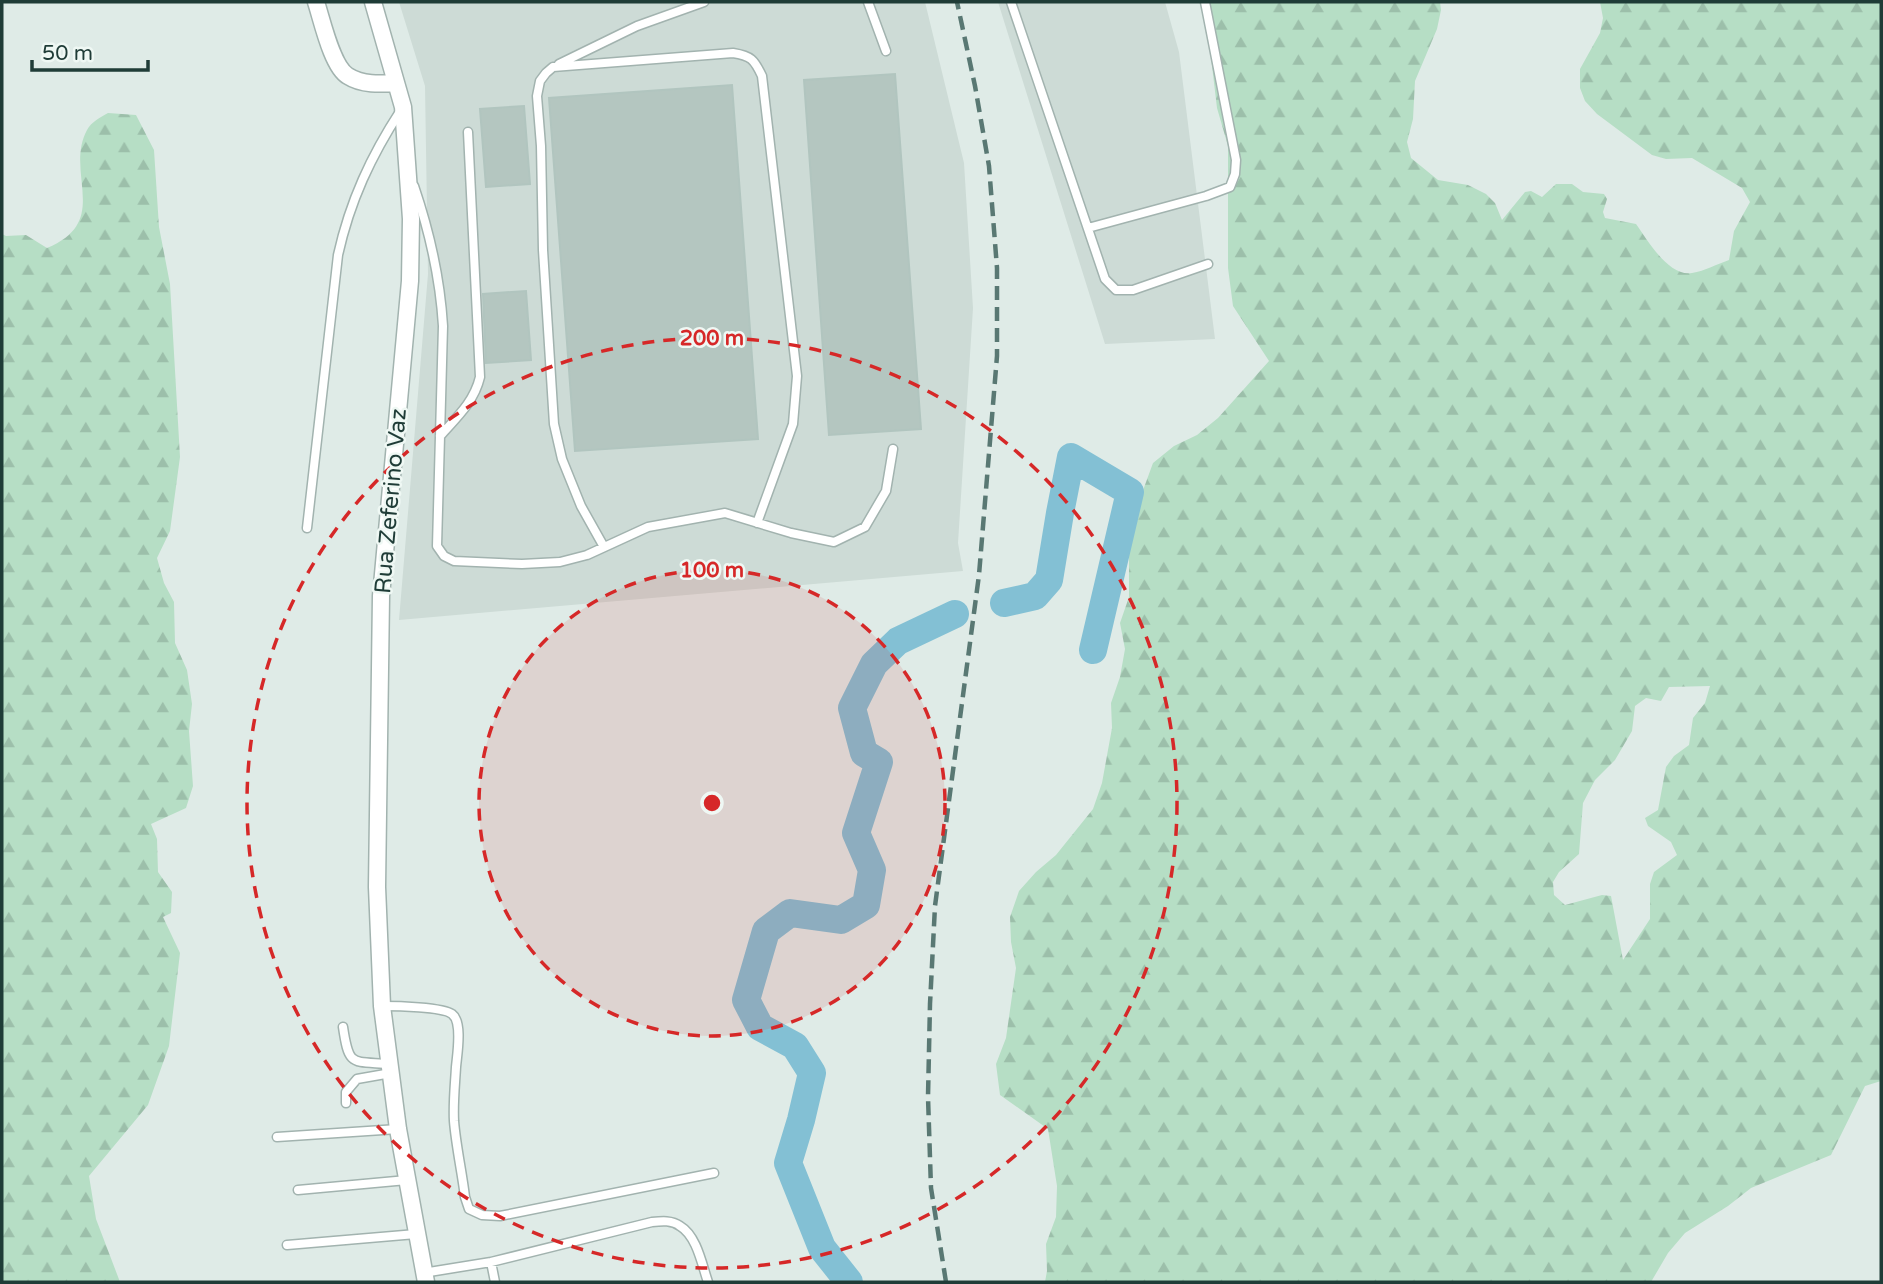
<svg xmlns="http://www.w3.org/2000/svg" width="1883" height="1284" viewBox="0 0 1883 1284" font-family="'Varela Round',sans-serif">
  <style>
    .built { fill: #cddbd6 }
    .forest { fill: url(#forest-firs); fill-rule: evenodd }
    .lines { fill: none; stroke-linecap: round; stroke-linejoin: round }
    .river { stroke: #83c0d4; stroke-width: 28 }
    .building { fill: #b4c6c0; stroke: #b1c5bf; stroke-width: 2 }
    .service-casing { stroke: #a2b3af; stroke-width: 11 }
    .minor-casing { stroke: #a2b3af; stroke-width: 19 }
    .service { stroke: #fff; stroke-width: 8 }
    .minor { stroke: #fff; stroke-width: 16 }
    .rail { stroke: #597873; stroke-width: 4.5; stroke-dasharray: 14 7; stroke-linecap: butt }
    .ring { fill: none; stroke: #d62828; stroke-width: 3.5; stroke-dasharray: 12 9 }
    .labels { text-anchor: middle; stroke-width: 5; stroke-linejoin: round; paint-order: stroke }
    .street-label { font-size: 23px; fill: #1f3c37; stroke: #eff8f4 }
    .centre { fill: #d62828; stroke: #eff8f4; stroke-width: 3.5 }
    .ring-label { font-size: 21px; text-anchor: middle; font-weight: bold; fill: #d62828; stroke: #eff8f4; stroke-width: 5; stroke-linejoin: round; paint-order: stroke }
  </style>
  <defs>
    <pattern id="forest-firs" width="22" height="20" patternUnits="userSpaceOnUse" patternTransform="scale(1.75)"><rect width="22" height="20" fill="#b6dec5"/><path d="M5 1l3.5 6h-7zM16 11l3.5 6h-7z" fill="#9cbfaa"/></pattern>
  </defs>
  <rect width="100%" height="100%" fill="#dfebe7"/>
  <path class="built" d="M399,2H925L964,163L973,308L958,543L963,571L399,620L428,274L425,86Z
    M998,2H1165L1179,52L1215,339L1105,344Z"/>
  <path class="forest" d="M1200,2H1440L1441,10L1437,29L1415,81L1413,119L1407,142L1411,158L1438,180L1468,185L1486,194L1495,203L1502,220L1525,192L1531,191L1542,197L1556,184H1572L1583,192L1604,194L1607,199L1603,212L1605,218L1636,224C1648,241 1669,277 1692,273C1705,271 1717,264 1729,260L1734,231L1750,202L1742,188L1692,158L1666,159L1652,155L1597,114L1585,101L1580,88V69L1600,33L1603,18L1600,2H1881V1081L1865,1086L1831,1155L1751,1188L1728,1206L1685,1233L1668,1253L1651,1282H1045L1047,1271L1046,1244L1056,1217L1057,1186L1048,1129L1000,1095L996,1064L1006,1038L1016,968L1011,942L1010,917L1019,891L1036,872L1056,855L1093,809L1102,783L1112,728L1111,703L1120,677L1125,649L1120,623L1129,597V543L1134,515L1153,463L1174,446L1197,435L1218,418L1269,361L1233,306L1228,268V146L1217,108L1208,32ZM1710,686L1705,703L1693,718L1689,745L1674,756L1666,767L1658,810L1645,818L1648,826L1671,842L1677,855L1654,872L1650,884V919L1623,960L1611,896L1602,895L1565,905L1554,895L1553,882L1559,872L1579,854L1583,803L1595,780L1615,760L1632,731L1635,706L1646,698L1661,701L1669,687Z
    M108,113L136,115L154,150L159,227L170,284L180,457L170,531L157,558L164,583L174,602L175,643L187,670L192,704L189,731L193,786L186,808L151,824L157,839L158,872L172,892L171,913L163,917L180,953L169,1046L148,1105L89,1176L96,1219L120,1282H2V234L6,236L26,235L47,248C112,221 64,173 87,130C91,122 101,117 108,113Z"/>
  <g class="lines">
    <path class="river" d="M1004,603L1035,596L1049,580L1060,513L1071,457L1130,492L1093,650
      M849,1282L822,1248L788,1163L801,1120L812,1073L795,1046L760,1027L746,1000L766,931L790,913L841,920L866,905L872,870L856,833L879,762L864,753L852,708L874,664L898,641L955,614"/>
  </g>
  <path class="building" d="M895,74L921,429L829,435L804,80Z
    M732,85L758,439L575,451L549,98Z
    M524,106L530,184L486,187L480,109Z
    M526,291L531,360L486,363L483,294Z"/>
  <g class="lines">
    <g class="service-casing">
      <path id="service" d="M868,2L886,51
        M1011,2L1105,279L1116,290H1133L1208,264
        M559,64L637,26L704,2
        M414,186C430,233 440,277 443,326L437,546L444,556L454,561L522,564L560,562L587,555L648,527L725,513L791,533L834,542L865,527L886,491L893,449
        M1088,228L1206,196L1230,187L1235,174L1236,160L1205,2
        M440,436C457,417 474,402 480,377L468,132
        M307,528L338,255C350,201 371,156 401,110
        M604,547L581,506L562,459L554,424L543,250L541,146L537,96L540,81L546,73L553,67L733,53C751,56 754,59 762,76L797,376L793,424L757,523
        M382,1006C396,1006 443,1007 452,1014C463,1022 457,1055 456,1067C455,1085 453,1103 454,1121C456,1146 462,1172 465,1197L469,1209L482,1215L500,1216L714,1173
        M343,1027C349,1068 352,1061 390,1064
        M346,1103V1092L357,1079L391,1073
        M277,1137L398,1129
        M298,1190L407,1180
        M287,1245L416,1234
        M491,1262L495,1282
        M423,1273L491,1262L652,1222C662,1221 672,1220 680,1226C697,1236 702,1265 708,1282"/>
    </g>
    <g class="minor-casing">
      <path id="minor" d="M316,2C322,20 332,67 348,76C362,85 380,84 396,83
        M373,2L403,107L411,219L410,281L381,596L377,887L382,1006L398,1129L426,1282"/>
    </g>
    <use href="#service" class="service"/>
    <use href="#minor" class="minor"/>
    <path class="rail" d="M946,1282L931,1188L928,1097L930,1004L935,906L979,575L997,356V268L989,166L975,86L957,2"/>
  </g>
  <circle cx="712" cy="803" r="233" fill="#d62828" fill-opacity=".12"/>
  <g class="ring">
    <circle cx="712" cy="803" r="233"/>
    <circle cx="712" cy="803" r="465"/>
  </g>
  <g class="labels">
    <g class="street-label">
      <text transform="translate(390 501) rotate(-85)" y="8">Rua Zeferino Vaz</text>
    </g>
  </g>
  <circle cx="712" cy="803" r="10" class="centre"/>
  <g class="ring-label">
    <text x="712" y="345">200 m</text>
    <text x="712" y="577">100 m</text>
  </g>
  <rect width="1883" height="1284" fill="none" stroke="#1f3c37" stroke-width="7"/>
  <path d="M32 60v10h116v-10" fill="none" stroke="#1f3c37" stroke-width="3.5"/>
  <text x="42" y="60" font-size="21" fill="#1f3c37" stroke="#eff8f4" stroke-width="5" paint-order="stroke">50 m</text>
</svg>
